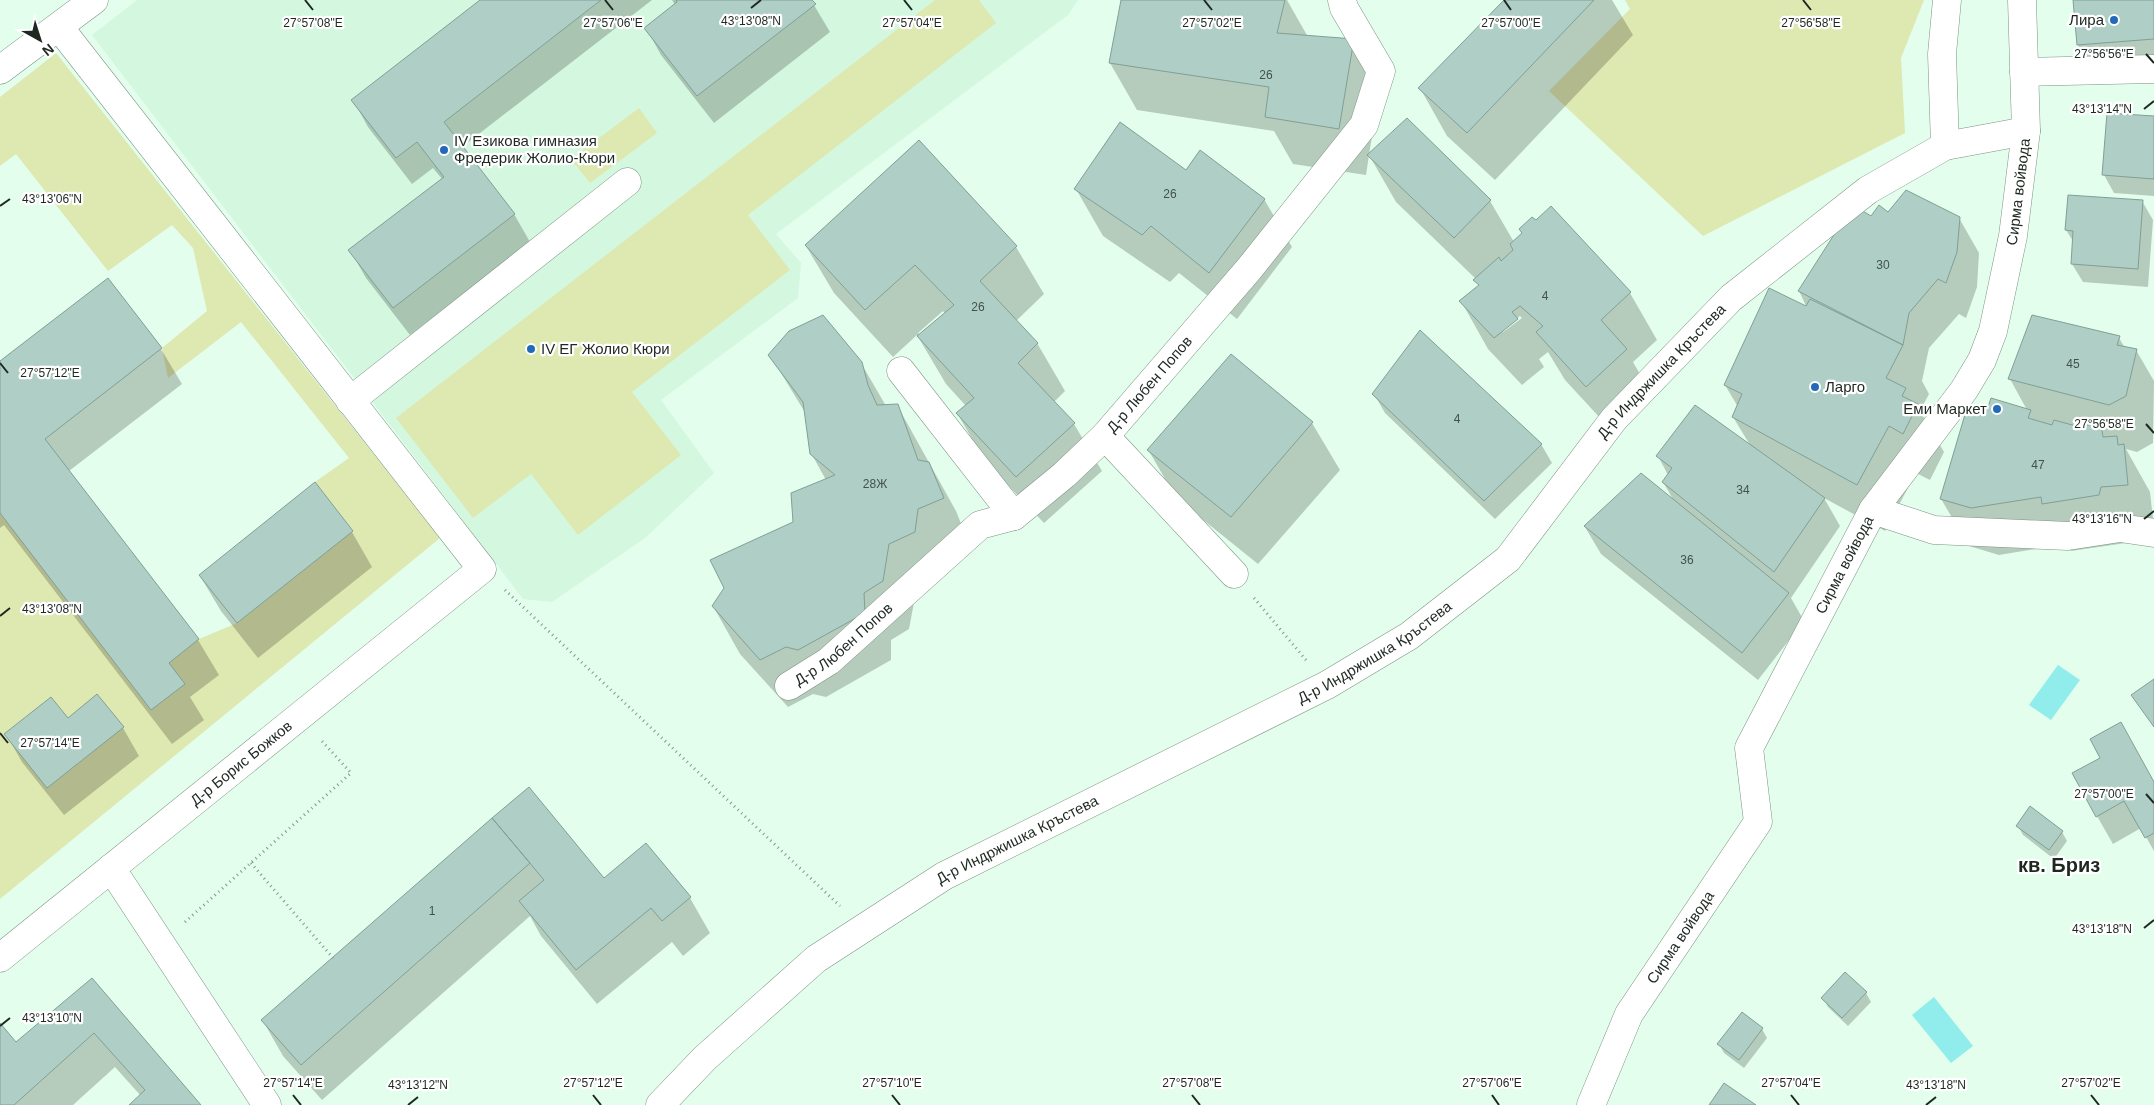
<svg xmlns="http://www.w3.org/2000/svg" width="2154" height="1105" viewBox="0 0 2154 1105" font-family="Arial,sans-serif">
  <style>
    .built { fill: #d4f7df }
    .green { fill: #dee8b1 }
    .water { fill: #91ecec }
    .shadow { fill: #0003; fill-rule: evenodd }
    .building { fill: #afcfc6; stroke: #809f96 }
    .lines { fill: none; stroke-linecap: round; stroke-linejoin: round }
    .minor-casing { stroke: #7c9484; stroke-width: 29 }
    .path { stroke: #85988c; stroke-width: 3; stroke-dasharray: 1 4; stroke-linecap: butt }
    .minor { stroke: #fff; stroke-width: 28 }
    .ticks { fill: none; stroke: #1e2821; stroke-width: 2 }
    .poi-dot { fill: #2369b9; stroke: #fff; stroke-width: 2 }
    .labels { text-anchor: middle; stroke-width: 4.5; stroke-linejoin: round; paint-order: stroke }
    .number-label { font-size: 12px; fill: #42524a }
    .poi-label { font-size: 15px; fill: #1e2821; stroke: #fff; text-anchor: start }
    .street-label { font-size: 15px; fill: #1e2821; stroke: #fff }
    .district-label { font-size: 20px; font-weight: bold; fill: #1e2821; stroke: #fff }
    .ticks-label { font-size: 12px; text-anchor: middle; fill: #1e2821; stroke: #fff; stroke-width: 4.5; stroke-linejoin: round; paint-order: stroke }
  </style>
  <rect width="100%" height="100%" fill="#e3feec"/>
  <path class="built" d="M137,0H1078L1068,15L776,234L801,263L798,298L661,400L714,473L645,538L552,602L523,599L92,35Z"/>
  <path class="green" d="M935,0H979L996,23L748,215L790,270L632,392L681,455L578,535L531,474L473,518L396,418Z
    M1625,0H1924L1901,58L1905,133L1703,236L1549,91L1630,9Z
    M56,53L440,538L0,899V513L169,663L199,639L237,623L353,531L315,482L349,458L241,322L168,378L162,348L207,311L193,248L172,225L108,271L16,154L0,166V97Z
    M639,108L657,133L590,183L571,159Z"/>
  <path class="water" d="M2058,665L2080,680L2051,720L2029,705Z
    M1934,997L1973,1046L1951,1063L1912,1015Z"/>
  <path class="shadow" d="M482,0H652L462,147L514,214L530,242L410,335L366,278L350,250L442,179L433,168L412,184L368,127L353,100Z
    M672,0H811L830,32L714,123L661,55L646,28L675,5Z
    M1122,0H1287L1308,37L1353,40L1380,87L1369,155L1490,201L1514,242L1630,293L1657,340L1633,362L1653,397L1614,433L1565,380L1548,352L1539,359L1544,367L1522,385L1488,349L1461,301L1479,287L1476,279L1396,202L1369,155L1366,175L1293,164L1274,131L1137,110L1110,63ZM1520,316L1522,318L1503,332V329Z
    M1506,0H1612L1633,35L1495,180L1447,136L1420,88Z
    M2075,0H2154V67L2094,72L2078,45Z
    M2154,117V196L2114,193L2104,175Z
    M919,142L1016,247L1044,294L1016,321L1037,343L1065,391L1054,402L1074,424L1102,471L1044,523L985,461L957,413L966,406L946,384L917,335L893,357L834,293L806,246ZM943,311L945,314L920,335L918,333Z
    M1187,171L1264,199L1292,247L1237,319L1179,273L1170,282L1103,236L1076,189Z
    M2142,201L2153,220L2148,287L2083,282L2072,264L2073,241L2066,230Z
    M1888,214L1959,218L1979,253L1977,287L1966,318L1959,314L1929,348L1922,381L1929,394L1920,411L1944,452L1930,480L1916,473L1885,531L1824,498L1840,526L1791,598L1804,621L1758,680L1601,554L1585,527L1674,501L1663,482L1668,475L1658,456L1750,445L1733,417L1738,407L1725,385L1807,308L1799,291L1871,217Z
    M108,280L161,349L182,384L69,471L198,640L219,675L190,697L204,720L172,744L4,525L0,528V363Z
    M2119,338L2125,348L2136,350L2154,381L2153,443L2137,452L2126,449L2150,492L2154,528L2126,543L2071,551L2067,544L1999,555L1969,546L1941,499L2027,410L2010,379Z
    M770,355L861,363L886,406L897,405L956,511L970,546L944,557L942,579L916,592L909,629L891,640V660L826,697L813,694L788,707L740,654L713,606L795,523L826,480L811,453L806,414Z
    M1231,356L1312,423L1340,470L1258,564L1176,498L1149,451Z
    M1374,394L1541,444L1552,463L1495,519L1385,413Z
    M352,532L372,567L258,658L221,611L200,576Z
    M97,696L123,728L139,756L64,815L22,762L6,734L67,720Z
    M2073,774L2154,783V851L2141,828L2113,844Z
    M529,789L604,880L646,845L690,898L710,933L683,956L672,942L597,1004L541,936L530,916L322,1100L283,1056L263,1021Z
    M2018,826L2062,832L2067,841L2054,859L2023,835Z
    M1845,974L1866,993L1871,1002L1848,1026L1828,1007L1823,998Z
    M92,979L200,1105H131L141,1096L115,1067L73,1105H0V1025L16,1044Z
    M1762,1029L1767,1038L1744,1068L1724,1053L1719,1044Z"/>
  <path class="building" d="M480,0H601L444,122L515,214L393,308L348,250L444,177L417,142L396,158L351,100Z
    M676,0H812L816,4L697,96L644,28L677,2Z
    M1121,0H1285L1277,33L1354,39L1339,129L1265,117L1269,87L1109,63Z
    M1504,0H1594L1467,133L1418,88Z
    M2073,0H2154V39L2077,45Z
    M2107,113L2154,116V179L2102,175Z
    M1407,118L1491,200L1454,238L1367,155Z
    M1120,122L1186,170L1200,150L1265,199L1209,273L1151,226L1142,235L1074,189Z
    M919,140L1017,246L980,281L1038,343L1018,363L1075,423L1016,477L956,413L974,398L917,336L954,305L915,265L865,310L805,245Z
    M1906,190L1960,217L1957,252L1946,283L1938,279L1909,313L1903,345L1798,291L1853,205L1871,216L1879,205L1888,212Z
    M2068,195L2143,200L2138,269L2071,264L2073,231L2065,230Z
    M1551,206L1631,292L1601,320L1627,349L1586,387L1536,332L1543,326L1520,306L1512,312L1518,319L1494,338L1459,301L1479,285L1473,280L1499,257L1501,261L1513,250L1510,244L1522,233L1519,229L1532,217L1536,220Z
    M108,278L162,348L45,439L199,639L169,663L185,684L151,710L0,513V361Z
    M1769,288L1806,306L1810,299L1903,345L1886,378L1906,388L1902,396L1918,404L1903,434L1889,426L1857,485L1732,417L1742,394L1724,385Z
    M823,315L862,362L868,385L877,405L898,404L918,460L929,462L944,498L918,509L915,532L889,544L883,581L864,593L865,613L798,650L786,647L760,660L712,606L724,588L710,560L793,522L791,493L835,475L810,454L803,402L768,355L789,331Z
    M2032,315L2120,336L2117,345L2137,349L2126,396L2109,405L2008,379Z
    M1420,330L1542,444L1484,501L1372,394Z
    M1231,354L1313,422L1231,517L1147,450Z
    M1991,398L2031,410L2028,418L2052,425L2054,420L2076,426L2101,424L2103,437L2117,436L2118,445L2124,444L2128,485L2101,487L2099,495L2042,504L2041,497L1971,508L1940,499L1966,411L1988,407Z
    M1695,405L1825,498L1774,572L1662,482L1672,468L1656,456Z
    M1641,473L1789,593L1742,653L1584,526Z
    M315,482L353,531L237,623L199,575Z
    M2154,679V727L2131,695Z
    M97,694L124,727L47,788L4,734L51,697L68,718Z
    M2121,722L2154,782V833L2145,838L2124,801L2096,817L2072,773L2100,758L2090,739Z
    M529,787L604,878L646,843L691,897L662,921L651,908L576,970L519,901L544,880L492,818Z
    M2030,806L2063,831L2049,850L2016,826Z
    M492,818L530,863L301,1065L261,1020Z
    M1845,972L1867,992L1842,1018L1821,998Z
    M92,978L201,1105H129L145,1090L94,1033L14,1105H0V1023L16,1042Z
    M1742,1012L1763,1028L1739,1060L1717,1044Z
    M1724,1083L1756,1105H1709Z"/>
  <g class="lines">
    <g class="minor-casing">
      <g id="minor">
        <path d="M0,70L94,0"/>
        <path d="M2024,72L2154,69"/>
        <path d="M1945,146L1942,54L1947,0"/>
        <path d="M901,371L1014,516"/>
        <path d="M350,401L627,182"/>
        <path d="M1105,436L1234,574"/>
        <path d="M1873,510L1934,530L2068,536L2120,528L2154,533"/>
        <path id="s1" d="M789,686L829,661L980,525L1014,516L1064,475L1105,436L1249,269L1364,125L1381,71L1344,8L1342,0"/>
        <path d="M111,868L267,1105"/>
        <path id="s2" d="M0,958L482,569L59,27"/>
        <path id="s3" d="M660,1105L705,1058L816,959L944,876L1327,685L1409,636L1508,559L1614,419L1731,298L1868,190L1945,146L2026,131"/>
        <path id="s4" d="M1591,1105L1629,1014L1758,822L1749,748L1873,510L1964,390L1982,360L1993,331L2013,236L2026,131L2022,0"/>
      </g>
    </g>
    <path class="path" d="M505,590L840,906
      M1254,598L1306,660
      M251,863L333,958
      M185,922L351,773L320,739"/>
    <use href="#minor" class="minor"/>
  </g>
  <path class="ticks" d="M305,0L313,10M605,0L613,10M904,0L912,10M1204,0L1212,10M1504,0L1511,10M1803,0L1811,10M751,8L761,0M2146,54L2154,63M2144,109L2154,101M0,206L10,199M0,363L8,373M2146,424L2154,433M2144,519L2154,511M0,616L10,608M0,733L8,743M2146,794L2154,803M2144,928L2154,920M0,1026L10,1018M293,1095L301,1105M593,1095L601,1105M892,1095L900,1105M1192,1095L1200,1105M1492,1095L1499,1105M1791,1095L1799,1105M2091,1095L2099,1105M408,1105L418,1097M1926,1105L1936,1097"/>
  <g class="poi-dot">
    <circle cx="2114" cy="20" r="5"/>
    <circle cx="444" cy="150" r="5"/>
    <circle cx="531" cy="349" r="5"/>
    <circle cx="1815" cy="387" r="5"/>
    <circle cx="1997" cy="409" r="5"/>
  </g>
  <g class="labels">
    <g class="number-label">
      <text x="1266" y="79">26</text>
      <text x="1170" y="198">26</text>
      <text x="1883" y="269">30</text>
      <text x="1545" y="300">4</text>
      <text x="978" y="311">26</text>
      <text x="2073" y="368">45</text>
      <text x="1457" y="423">4</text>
      <text x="2038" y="469">47</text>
      <text x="875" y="488">28Ж</text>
      <text x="1743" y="494">34</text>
      <text x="1687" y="564">36</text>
      <text x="432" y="915">1</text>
    </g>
    <g class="poi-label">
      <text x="2104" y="25" text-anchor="end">Лира</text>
      <text x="454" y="146">IV Езикова гимназия<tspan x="454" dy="17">Фредерик Жолио-Кюри</tspan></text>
      <text x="541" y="354">IV ЕГ Жолио Кюри</text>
      <text x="1825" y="392">Ларго</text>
      <text x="1987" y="414" text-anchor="end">Еми Маркет</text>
    </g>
    <g class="street-label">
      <text dy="5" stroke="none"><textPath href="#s4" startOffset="1031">Сирма войвода</textPath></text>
      <text dy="5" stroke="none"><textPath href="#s3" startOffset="1258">Д-р Индржишка Кръстева</textPath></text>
      <text dy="5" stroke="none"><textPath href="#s1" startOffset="475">Д-р Любен Попов</textPath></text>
      <text dy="5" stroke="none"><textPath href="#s4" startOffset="611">Сирма войвода</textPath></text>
      <text dy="5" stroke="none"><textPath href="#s1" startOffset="69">Д-р Любен Попов</textPath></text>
      <text dy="5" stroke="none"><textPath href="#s3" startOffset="852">Д-р Индржишка Кръстева</textPath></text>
      <text dy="5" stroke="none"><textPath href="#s2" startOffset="310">Д-р Борис Божков</textPath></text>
      <text dy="5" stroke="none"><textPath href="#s3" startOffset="448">Д-р Индржишка Кръстева</textPath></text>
      <text dy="5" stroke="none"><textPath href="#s4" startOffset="191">Сирма войвода</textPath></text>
    </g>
    <g class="district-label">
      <text x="2059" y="872">кв. Бриз</text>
    </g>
  </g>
  <g class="ticks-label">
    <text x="751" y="25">43°13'08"N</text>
    <text x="313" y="27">27°57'08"E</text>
    <text x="1811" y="27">27°56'58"E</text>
    <text x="613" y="27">27°57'06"E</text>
    <text x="912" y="27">27°57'04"E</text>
    <text x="1212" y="27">27°57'02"E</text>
    <text x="1511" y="27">27°57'00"E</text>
    <text x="2104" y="58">27°56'56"E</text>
    <text x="2102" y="113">43°13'14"N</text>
    <text x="52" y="203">43°13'06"N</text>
    <text x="50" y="377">27°57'12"E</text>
    <text x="2104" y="428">27°56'58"E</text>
    <text x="2102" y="523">43°13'16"N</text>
    <text x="52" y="613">43°13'08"N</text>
    <text x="50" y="747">27°57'14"E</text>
    <text x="2104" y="798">27°57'00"E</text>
    <text x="2102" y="933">43°13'18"N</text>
    <text x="52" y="1022">43°13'10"N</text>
    <text x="293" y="1087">27°57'14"E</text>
    <text x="593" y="1087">27°57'12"E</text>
    <text x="892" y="1087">27°57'10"E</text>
    <text x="1192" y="1087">27°57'08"E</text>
    <text x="1492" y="1087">27°57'06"E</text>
    <text x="1791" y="1087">27°57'04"E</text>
    <text x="2091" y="1087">27°57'02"E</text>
    <text x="418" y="1089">43°13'12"N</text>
    <text x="1936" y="1089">43°13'18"N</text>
  </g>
  <g transform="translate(40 40) rotate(141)" stroke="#ffffff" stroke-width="4" paint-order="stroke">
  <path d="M0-4L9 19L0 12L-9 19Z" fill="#1e2821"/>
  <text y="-8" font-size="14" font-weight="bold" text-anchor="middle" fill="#1e2821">N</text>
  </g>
</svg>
